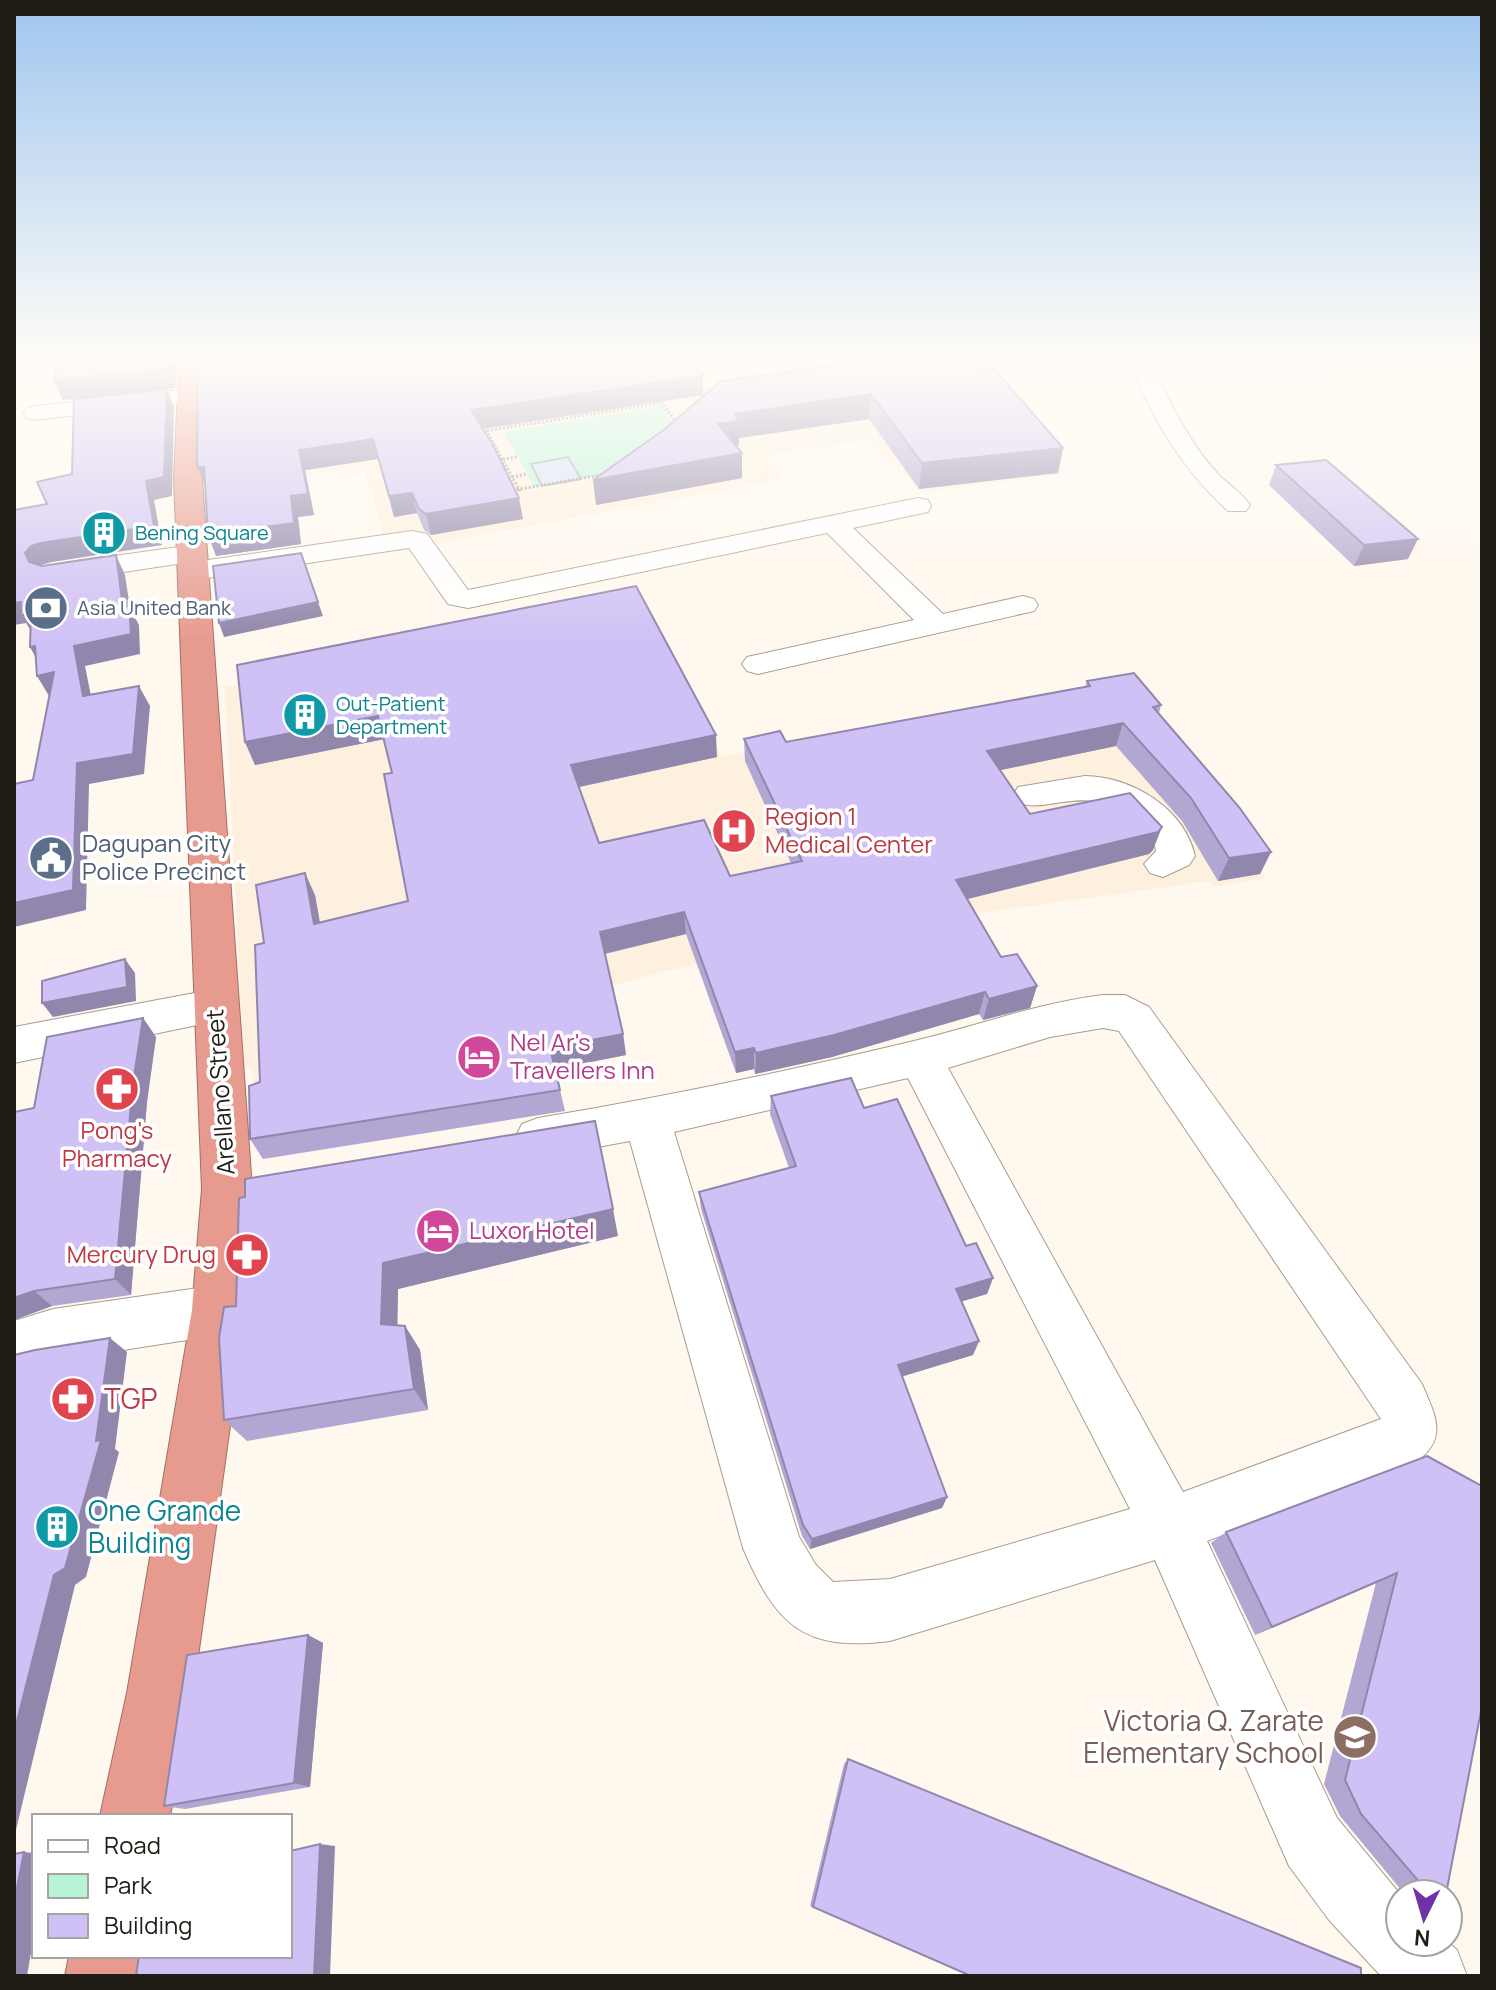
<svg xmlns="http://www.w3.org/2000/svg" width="1496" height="1990" viewBox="0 0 1496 1990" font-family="Manrope,sans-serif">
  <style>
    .built { fill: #fdf0de }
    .green { fill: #b8f3d6 }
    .water { fill: #d1e1f9; stroke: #9ca6b5; stroke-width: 2 }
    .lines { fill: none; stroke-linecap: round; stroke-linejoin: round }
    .minor-casing { stroke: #a89d8d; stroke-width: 2 }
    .highway-casing { stroke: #a16f65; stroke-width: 2 }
    .path { stroke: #99938b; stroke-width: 3; stroke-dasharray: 2 2; stroke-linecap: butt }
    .minor { fill: #fff; fill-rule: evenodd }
    .highway { fill: #e79b8f; fill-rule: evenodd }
    .wall { fill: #b2a6d3 }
    .shaded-wall { fill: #9187ac }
    .building { fill: #cfc1f5; stroke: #9187ac; stroke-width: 2 }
    .labels { text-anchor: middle; stroke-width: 7; stroke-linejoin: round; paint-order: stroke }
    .far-culture-label { font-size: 20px; fill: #0d838f; stroke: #fff; text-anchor: start }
    .far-service-label { font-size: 20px; fill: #4e5e75; stroke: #fff; text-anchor: start }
    .health-label { font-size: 24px; fill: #be3a42; stroke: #fff; text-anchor: start }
    .service-label { font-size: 24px; fill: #4e5e75; stroke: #fff; text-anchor: start }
    .hotel-label { font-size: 24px; fill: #b23c85; stroke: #fff; text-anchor: start }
    .street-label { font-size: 24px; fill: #201c16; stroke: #fff }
    .near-health-label { font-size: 28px; fill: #be3a42; stroke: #fff; text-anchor: start }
    .near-culture-label { font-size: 28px; fill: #0d838f; stroke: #fff; text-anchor: start }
    .near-education-label { font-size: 28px; fill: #785e54; stroke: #fff; text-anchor: end }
  </style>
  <rect width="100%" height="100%" fill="#fff8ee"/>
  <path class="built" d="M317,362H988L985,372L1065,474L920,492L869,440L764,455L783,479L421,546L385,539L365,472L350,475L348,469L196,491L194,408Z
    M1310,362H1470L1482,371V403L1365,405Z
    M638,601L722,756L1139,681L1266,878L1214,887L1210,881L981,913L746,954L657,973L577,996L254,1104L252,1066L244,1067L225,687Z"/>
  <path class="green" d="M661,406L688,442L668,463L534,487L504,432Z"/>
  <path class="water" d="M568,457L581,479L542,486L531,464Z"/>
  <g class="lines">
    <g class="minor-casing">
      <path id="minor" d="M14,362H164L153,369H14Z
        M1128,362H1150C1170,401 1188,442 1219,475C1229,485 1242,493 1250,505L1246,511H1228C1178,465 1156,422 1128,362Z
        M1467,362H1482V373L1474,371Z
        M189,389L197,391L201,396L197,401L35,420L27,418L23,413L27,408L35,406Z
        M918,498L928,500L931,506L928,512L853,528L943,614L1023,596L1034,599L1038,605L1034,611L758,674L747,671L742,664L747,657L914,620L827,533L468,608L448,604L409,548L194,580L184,577L180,571L184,565L194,562L412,531L427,534L468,590Z
        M193,545L203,548L207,554L203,560L64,581L54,578L50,572L54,566L64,563Z
        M1085,776C1131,777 1184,807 1195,856L1189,865L1163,877L1150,873L1144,864L1156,851L1155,846C1126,810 1110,795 1063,802C1047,804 1034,808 1018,803L1013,795L1018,787Z
        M216,989L231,994L237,1006L231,1018L14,1063V1027Z
        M1103,995H1125L1149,1007L1422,1384C1435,1415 1449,1438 1416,1462L1207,1541L1337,1818L1400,1894V1942H1448L1457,1950L1467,1976H1381L1329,1920L1289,1866L1155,1560L890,1641C803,1652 776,1625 743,1548L630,1141L538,1158L522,1152L515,1138L522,1124L538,1118C664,1097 789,1071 914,1041C977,1026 1038,1003 1103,995ZM1103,1028L1119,1031L1381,1419L1183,1492L948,1068L1050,1037ZM908,1078L1130,1509L890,1579L833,1582L816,1565L799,1537L674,1132Z
        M219,1285L237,1292L245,1310L237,1328L219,1335L53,1361L14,1373V1321L53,1309Z"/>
    </g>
    <g class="highway-casing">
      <path id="highway" d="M179,362H203L202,480L252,1189L246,1310L193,1693L170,1816H100L127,1693L192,1310L202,1189L174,480Z
        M69,1956H145L141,1976H65Z"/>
    </g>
    <path class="path" d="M661,402L679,426
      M486,430L520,491
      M479,432L662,403
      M499,460L517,457
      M512,477L527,474
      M509,491L606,474"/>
    <use href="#minor" class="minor"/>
    <use href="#highway" class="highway"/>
  </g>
  <path class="wall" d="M198,362L703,395L483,429L523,519L431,535L424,530L417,513L394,517L378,459L305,470L314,515L298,517L301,544L216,556Z
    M858,362L980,368L1063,448L1058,473L919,489L869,419L739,438V445L736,446L742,478L596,505Z
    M1276,465L1408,559L1354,566L1269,485Z
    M237,665L717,757L579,787L599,843L730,876L791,863L745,761L744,739L786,742L1085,687L1087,681L1161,705L1159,713L1271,852L1260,874L1218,881L1182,821L1116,746L1000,770L1030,814L1153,850L1149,854L967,899L1001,957L1037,986L1030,1008L983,1020L979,1014L832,1057L755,1074L754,1069L736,1073L686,934L605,954L623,1034L626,1055L555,1069L565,1111L263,1159L250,1139L260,1082L264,943L315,895L320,923L408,901L392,773L384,739L255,765L245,742Z
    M143,1018L156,1037L147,1102L131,1295L52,1306L14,1320V1112L34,1108Z
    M771,1096L864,1108L966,1246L993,1278L987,1294L961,1301L979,1341L973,1355L902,1376L947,1497L942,1508L810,1549L802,1536L701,1209L699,1192L789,1168L770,1114Z
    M618,1236L398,1289L397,1326H405L420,1350L428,1410L247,1441L224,1420L236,1306Z
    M1427,1456L1446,1894H1406L1402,1891L1340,1816L1324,1784L1376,1583L1255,1635L1211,1543L1226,1532Z
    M308,1635L323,1643L310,1787L185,1809L164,1806Z
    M848,1759L970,1976L810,1906L844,1764Z"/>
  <path class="shaded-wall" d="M168,362H177L175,388L63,400L54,381Z
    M703,376V395L475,430L471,410Z
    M167,389L174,407L172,496L154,500L162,545L52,562L41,565L36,572L25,553L31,546L146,481Z
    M871,394L869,419L739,438V445L719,449L718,424L735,414Z
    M373,439L378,459L305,470L314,515L298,517L301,544L216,556L208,535L291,496L299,450Z
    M1063,448L1058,473L919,489L922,463Z
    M742,453V478L596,505L593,480Z
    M204,467L206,488L198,468Z
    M412,493L417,513L394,517L389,496Z
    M519,498L523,519L431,535L426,514Z
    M1418,539L1408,559L1354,566L1364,545Z
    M116,555L125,575L130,608L139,625L140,654L85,666L95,716L83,696L74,646L123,607Z
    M21,602L31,613L33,634L26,623L14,625V603Z
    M318,602L323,616L224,637L219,623Z
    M35,646L41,667L30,647Z
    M54,672L66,692L49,696L37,676Z
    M139,686L150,706L144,774L89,784L86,910L14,927V903L77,763Z
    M378,716L385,739L255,765L245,742Z
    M1123,723L1116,746L982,774L987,751Z
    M716,735L717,757L574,788L571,765Z
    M1162,827L1153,850L1149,854L951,903L956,880Z
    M1271,852L1260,874L1218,881L1229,858Z
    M305,873L315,895L324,946L314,924Z
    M684,912L686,934L603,954L600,932Z
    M125,959L135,973L136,1001L53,1017L42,1003Z
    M1037,986L1030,1008L983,1020L989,999Z
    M985,992L979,1014L832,1057L755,1074L756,1053Z
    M143,1018L156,1037L147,1102L131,1295L115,1279L133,1083Z
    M623,1034L626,1055L555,1069L550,1048Z
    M754,1048V1069L736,1073L735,1052Z
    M613,1209L618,1236L398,1289L397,1348L381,1324L383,1263Z
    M993,1278L987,1294L950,1305L956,1289Z
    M34,1291L52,1306L14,1320V1298Z
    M405,1326L420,1350L428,1410L414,1389Z
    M110,1338L127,1352L115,1449L119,1452L86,1577L75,1585L14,1838V1733L54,1575L96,1441Z
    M979,1341L973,1355L894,1379L898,1365Z
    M947,1497L942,1508L810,1549L812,1539Z
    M1397,1573L1376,1583L1255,1635L1272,1627Z
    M308,1635L323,1643L310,1787L294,1783Z
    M320,1844L335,1846L330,1976H314Z
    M24,1852L34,1853V1935L27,1976H14V1903Z"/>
  <path class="building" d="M58,362H168V368L54,381Z
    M198,362H692L703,376L471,410L493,445L519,498L426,514L419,509L412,493L389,496L373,439L299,450L308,494L291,496L294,523L208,535L204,467L198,468L197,460Z
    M858,362H978L976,369L993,368L1063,448L922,463L871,394L735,414L739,421L718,424L742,453L593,480L665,429L721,381Z
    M167,389L164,477L146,481L154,526L41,543L31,546L25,553L29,562L42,566L116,555L123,607L129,606L131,634L74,646L83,696L139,686L133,754L77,763L73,890L14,903V784L33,780L54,672L37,676L35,646L30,647L31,613L21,615V602L14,603V510L47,504L37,482L72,474L74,399Z
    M1326,460L1418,539L1364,545L1276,465Z
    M301,553L318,602L219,623L213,566Z
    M636,586L716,735L571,765L599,843L704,820L730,876L802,861L744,739L780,731L786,742L1090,686L1087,681L1134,673L1161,705L1153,707L1239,807L1271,852L1229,858L1191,798L1123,723L987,751L1030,814L1130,793L1162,827L1158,832L956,880L1001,957L1017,954L1037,986L989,999L985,992L834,1035L756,1053L754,1048L735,1052L684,912L600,932L623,1034L550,1048L560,1090L250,1139L249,1086L260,1082L255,945L264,943L256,885L305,873L314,924L408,901L384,774L392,773L378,716L245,742L237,665Z
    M125,959L127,987L42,1003V981Z
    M143,1018L133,1083L115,1279L34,1291L14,1298V1112L34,1108L47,1037Z
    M851,1078L864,1108L897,1099L966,1246L976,1243L993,1278L956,1289L979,1341L898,1365L947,1497L812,1539L803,1525L699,1192L796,1166L771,1096Z
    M595,1121L613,1209L383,1263L381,1324L405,1326L414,1389L224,1420L219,1338L224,1307L236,1306L239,1198L245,1197V1179Z
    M110,1338L96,1441L101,1440L65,1568L54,1575L14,1733V1355L35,1350Z
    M1427,1456L1482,1486V1706L1446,1894H1431L1427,1891L1361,1814L1345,1780L1397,1573L1272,1627L1226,1532Z
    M308,1635L294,1783L164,1806L187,1655Z
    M848,1759L1361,1968V1976H971L813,1907Z
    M320,1844L314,1976H136L139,1956H290V1851Z
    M24,1852L14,1903V1854Z"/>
  <linearGradient id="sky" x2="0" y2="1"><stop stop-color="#9fc6ef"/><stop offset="0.56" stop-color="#fffcf7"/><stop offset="1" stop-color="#fffcf7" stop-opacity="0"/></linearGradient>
  <rect width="1496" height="641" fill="url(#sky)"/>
  <defs>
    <g id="building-disc" transform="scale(2.3)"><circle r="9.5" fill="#0f9aa8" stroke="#fff"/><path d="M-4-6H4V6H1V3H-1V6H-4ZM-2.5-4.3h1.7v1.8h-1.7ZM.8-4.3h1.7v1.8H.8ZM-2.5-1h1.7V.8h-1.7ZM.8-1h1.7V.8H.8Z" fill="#fff"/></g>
    <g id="bank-disc" transform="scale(2.3)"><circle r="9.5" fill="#5c6f8a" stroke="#fff"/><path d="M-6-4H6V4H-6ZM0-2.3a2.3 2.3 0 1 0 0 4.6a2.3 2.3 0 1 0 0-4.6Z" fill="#fff"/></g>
    <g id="hospital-disc" transform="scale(2.3)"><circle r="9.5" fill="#e0444e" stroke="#fff"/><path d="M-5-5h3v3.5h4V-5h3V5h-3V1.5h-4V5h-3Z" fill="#fff"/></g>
    <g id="civic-disc" transform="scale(2.3)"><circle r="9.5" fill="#5c6f8a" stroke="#fff"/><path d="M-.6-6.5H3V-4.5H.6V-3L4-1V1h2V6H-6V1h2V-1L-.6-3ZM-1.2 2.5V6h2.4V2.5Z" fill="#fff"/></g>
    <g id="hotel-disc" transform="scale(2.3)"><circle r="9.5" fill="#d1479c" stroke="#fff"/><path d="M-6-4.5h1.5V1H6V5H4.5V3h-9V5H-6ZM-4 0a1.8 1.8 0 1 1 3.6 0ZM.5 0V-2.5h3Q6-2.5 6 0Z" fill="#fff"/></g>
    <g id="pharmacy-disc" transform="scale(2.3)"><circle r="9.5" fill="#e0444e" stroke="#fff"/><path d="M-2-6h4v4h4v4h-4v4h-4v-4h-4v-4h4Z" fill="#fff"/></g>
    <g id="school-disc" transform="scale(2.3)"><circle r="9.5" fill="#8d6e63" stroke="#fff"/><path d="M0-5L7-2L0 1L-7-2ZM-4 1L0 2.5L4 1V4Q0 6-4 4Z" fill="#fff"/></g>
  </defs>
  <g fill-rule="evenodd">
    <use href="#building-disc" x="104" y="533"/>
    <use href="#bank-disc" x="46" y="608"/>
    <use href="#building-disc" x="305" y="715"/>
    <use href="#hospital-disc" x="734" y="831"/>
    <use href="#civic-disc" x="51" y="858"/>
    <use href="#hotel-disc" x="479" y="1057"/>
    <use href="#pharmacy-disc" x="117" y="1089"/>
    <use href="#hotel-disc" x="438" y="1231"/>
    <use href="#pharmacy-disc" x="247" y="1255"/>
    <use href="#pharmacy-disc" x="73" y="1399"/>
    <use href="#building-disc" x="57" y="1527"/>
    <use href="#school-disc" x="1355" y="1737"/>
  </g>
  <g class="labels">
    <g class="far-culture-label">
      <text x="135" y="540">Bening Square</text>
      <text x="336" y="711">Out-Patient<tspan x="336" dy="23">Department</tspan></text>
    </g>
    <g class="far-service-label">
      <text x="77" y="615">Asia United Bank</text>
    </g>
    <g class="health-label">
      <text x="765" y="825">Region 1<tspan x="765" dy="28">Medical Center</tspan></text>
      <text x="117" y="1139" text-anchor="middle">Pong's<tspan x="117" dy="28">Pharmacy</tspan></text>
      <text x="216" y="1263" text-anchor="end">Mercury Drug</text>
    </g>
    <g class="service-label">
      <text x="82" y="852">Dagupan City<tspan x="82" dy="28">Police Precinct</tspan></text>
    </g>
    <g class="hotel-label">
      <text x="510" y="1051">Nel Ar's<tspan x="510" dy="28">Travellers Inn</tspan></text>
      <text x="469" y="1239">Luxor Hotel</text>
    </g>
    <g class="street-label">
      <text transform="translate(221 1092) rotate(-94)" y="8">Arellano Street</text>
    </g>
    <g class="near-health-label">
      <text x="104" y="1409">TGP</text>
    </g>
    <g class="near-culture-label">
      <text x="88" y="1521">One Grande<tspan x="88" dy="32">Building</tspan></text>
    </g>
    <g class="near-education-label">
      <text x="1324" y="1731">Victoria Q. Zarate<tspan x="1324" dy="32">Elementary School</tspan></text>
    </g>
  </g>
  <rect width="1496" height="1990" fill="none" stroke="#201c16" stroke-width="32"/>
  <rect x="32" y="1814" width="260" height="144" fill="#ffffff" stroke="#a6a4a2" stroke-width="2"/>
  <rect x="48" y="1840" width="40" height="12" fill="#ffffff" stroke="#a6a4a2" stroke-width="2"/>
  <text x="104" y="1854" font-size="24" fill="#201c16">Road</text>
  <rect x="48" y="1874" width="40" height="24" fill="#b8f3d6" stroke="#a6a4a2" stroke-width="2"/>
  <text x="104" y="1894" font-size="24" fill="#201c16">Park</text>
  <rect x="48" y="1914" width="40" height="24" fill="#cfc1f5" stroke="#a6a4a2" stroke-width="2"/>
  <text x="104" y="1934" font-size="24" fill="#201c16">Building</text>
  <g transform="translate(1424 1918) rotate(185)"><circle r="38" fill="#ffffff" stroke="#a6a4a2" stroke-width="2"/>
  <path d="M0-6L14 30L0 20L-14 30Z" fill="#6f32a8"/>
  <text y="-12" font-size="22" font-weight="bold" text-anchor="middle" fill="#201c16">N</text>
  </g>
</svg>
